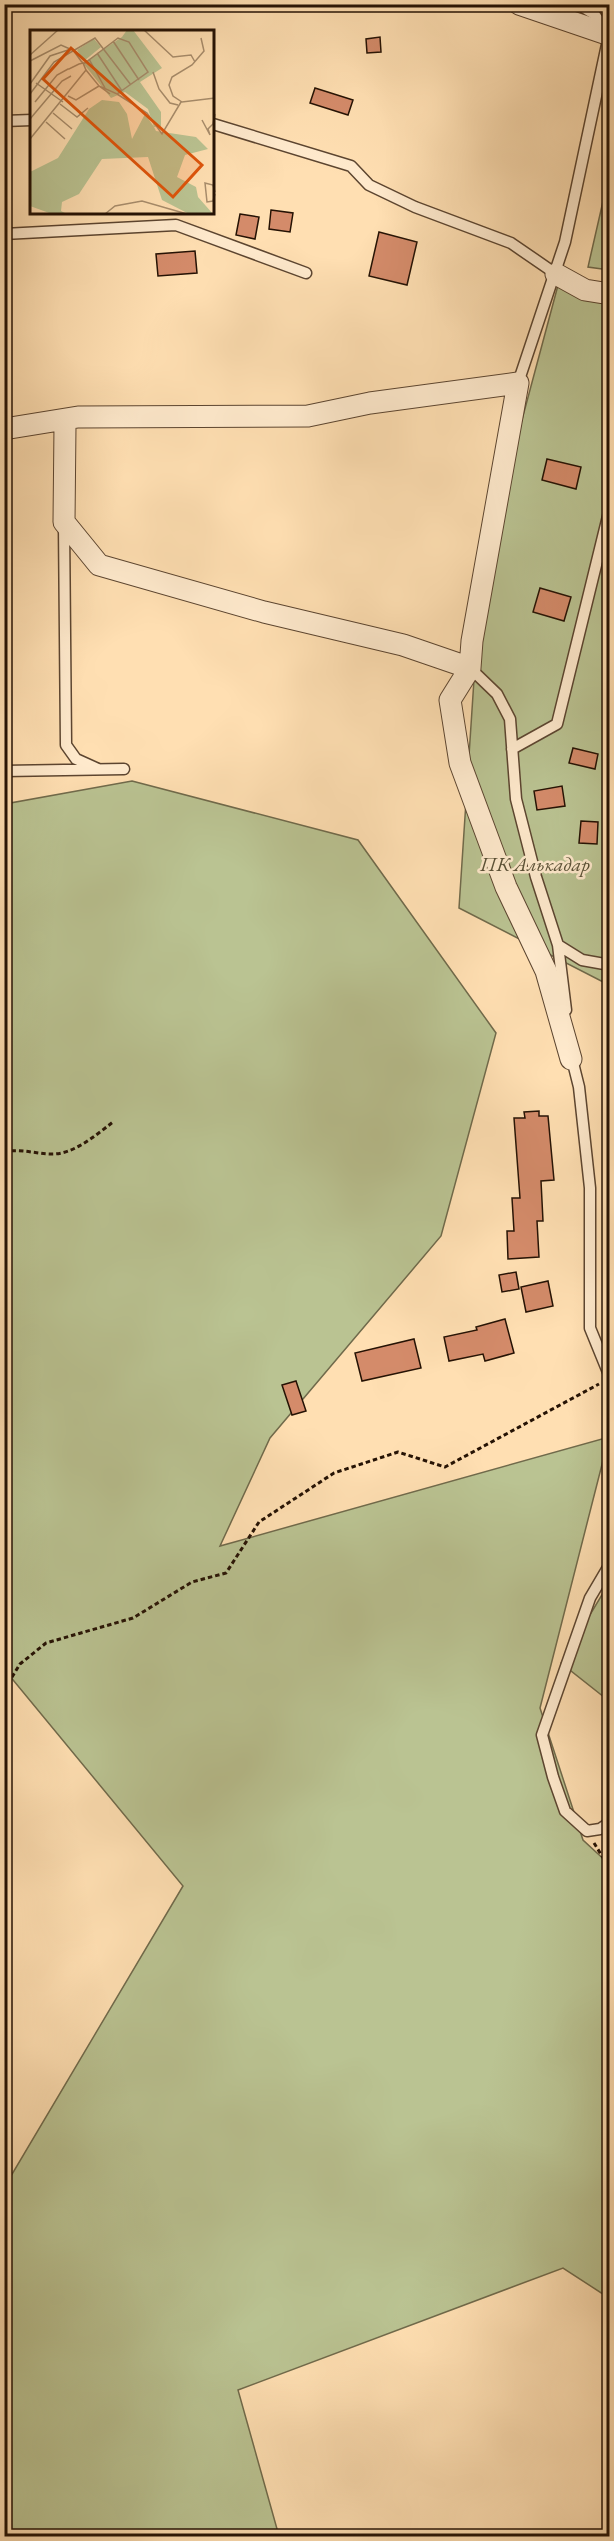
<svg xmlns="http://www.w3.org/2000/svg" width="614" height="2541" viewBox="0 0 614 2541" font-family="'EB Garamond',serif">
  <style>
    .green { fill: #bac392; stroke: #706a4b; stroke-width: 1.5 }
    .building { fill: #d48b6a; stroke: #251204; stroke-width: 1.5 }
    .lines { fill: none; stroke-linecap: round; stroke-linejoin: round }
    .service-casing { stroke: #5c4530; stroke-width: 13 }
    .minor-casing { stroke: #5c4530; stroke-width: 23 }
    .path { stroke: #251204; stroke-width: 3; stroke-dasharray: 4.5 3; stroke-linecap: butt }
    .service { stroke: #ffeacd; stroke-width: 10 }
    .minor { stroke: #ffeacd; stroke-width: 21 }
    .labels { text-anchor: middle; stroke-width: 5; stroke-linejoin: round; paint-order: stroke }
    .park-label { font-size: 20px; font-style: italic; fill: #595036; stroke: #ffeacd }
    .inset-road { fill: none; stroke: #a88d6c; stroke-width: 1.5 }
    .view { fill: #de550c; fill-opacity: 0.15; stroke: #de550c; stroke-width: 3 }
    .inset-edge { fill: none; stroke: #251204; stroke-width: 3 }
  </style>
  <rect width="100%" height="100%" fill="#ffdfb2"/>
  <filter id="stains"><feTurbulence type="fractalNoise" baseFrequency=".00333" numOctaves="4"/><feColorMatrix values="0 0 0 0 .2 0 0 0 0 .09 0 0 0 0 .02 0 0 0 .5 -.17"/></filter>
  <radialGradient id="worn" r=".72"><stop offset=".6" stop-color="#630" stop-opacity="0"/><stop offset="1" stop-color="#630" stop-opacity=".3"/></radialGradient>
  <path class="green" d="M609,175V270L588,267Z
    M561,274L609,287V985L459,908L481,573Z
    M132,781L358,840L496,1033L441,1236L270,1438L220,1546L609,1437L540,1708L583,1840L609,1864V2298L563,2268L238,2390L279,2536H5V2186L183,1886L4,1669L5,804Z
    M609,1583V1701L561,1663Z"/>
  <path class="building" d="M380,37L381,52L367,53L366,39Z
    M315,88L353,100L348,115L310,103Z
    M271,210L293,213L290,232L269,229Z
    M240,214L259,217L255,239L236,235Z
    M379,232L417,242L407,285L369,276Z
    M195,251L197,273L158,276L156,254Z
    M547,459L581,467L576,489L542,480Z
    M540,588L571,597L564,621L533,612Z
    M573,748L598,754L595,769L569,763Z
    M562,786L565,806L537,810L534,791Z
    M581,821L598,822L597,844L579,843Z
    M539,1111V1116H548L554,1180L541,1181L543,1221H537L539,1257L508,1259L507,1231H514L512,1198H520L514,1118H525L524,1112Z
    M516,1272L519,1289L502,1292L499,1275Z
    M548,1281L553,1306L526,1312L521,1287Z
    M505,1319L514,1353L485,1361L483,1354L449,1361L444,1337L477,1330L476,1327Z
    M414,1339L421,1368L362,1381L355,1353Z
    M296,1381L306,1411L292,1415L282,1385Z"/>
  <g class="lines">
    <g class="service-casing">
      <path id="service" d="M4,121L32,120
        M213,124L351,166L369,185L415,207L511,243L556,274
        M4,234L176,225L306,273
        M518,383L565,242L609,35L594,14L578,4
        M64,525L66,745L76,759L98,769
        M470,668L497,694L510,719L516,799L536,877L558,945L582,960L610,965
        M512,749L557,724L610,508
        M4,771L124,769
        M558,945L566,1010
        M571,1055L579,1087L590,1188V1328L610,1377
        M610,1564L590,1598L542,1735L553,1777L565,1811L587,1831L600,1829L610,1822"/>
    </g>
    <g class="minor-casing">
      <path id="minor" d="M519,4L610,35
        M556,274L585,290L610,294
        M65,426L64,522L99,565L264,612L403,645L470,668L450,700L460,763L506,887L546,971L571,1059
        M4,429L78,417L308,416L370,403L518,383L472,641L470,668"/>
    </g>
    <path class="path" d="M4,1152C21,1148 35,1154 51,1154C73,1155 96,1135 113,1122
      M4,1690L20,1664L46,1643L133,1618L192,1582L226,1573L259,1522L334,1473L398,1452L445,1467L599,1384
      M594,1843L610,1869"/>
    <use href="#service" class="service"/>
    <use href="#minor" class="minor"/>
  </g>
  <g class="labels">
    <g class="park-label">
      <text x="535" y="871">ПК Алькадар</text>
    </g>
  </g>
  <g transform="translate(30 30)">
    <rect width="184" height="184" fill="#ffdfb2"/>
    <path d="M97,0H103L132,38L110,52L131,82V96L124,97L126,101L166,107L178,119L155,125L147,147L166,157L168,167L183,184H159L132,170L118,127L72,129L49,164L32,172L31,181L37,184H22L0,176V142L28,128L59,79L72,70L89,72L97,84L102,109L115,84L124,97L118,79L95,62L81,68L53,33L92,7ZM64,9L71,17L54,31L47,20Z" fill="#bac392"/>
    <path class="inset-road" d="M114,0L143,27L161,25L165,32M171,8L174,21L162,35L142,47L139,55L143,66L152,72L185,68M83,11L109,50M67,23L92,61M0,25L28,0M59,29L75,58M0,31L31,15L40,19M123,42L129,59L140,73L148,75M6,53L33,72M0,54L20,26L41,19L43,20L51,31L53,33L56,40L69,56L87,64L118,42L99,12L88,8L55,33H53L49,34L39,39H38L27,45L5,72M0,64L24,32L65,8L101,55M87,64L117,83L132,104L151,72M38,66L46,70L69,56L80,64M30,74L47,87L58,78M23,83L42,99M0,89L32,51L41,46M172,90L180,105L178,99L183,94L185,84M16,92L35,109M0,109L56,40M185,162L183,155L175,153L177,172L183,171L185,164M75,184L85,176L112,171L157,184"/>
    <path class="view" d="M41,18L172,135L143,167L13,49Z"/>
    <rect width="184" height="184" class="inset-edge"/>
  </g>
  <rect width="614" height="2541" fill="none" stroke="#ffdfb2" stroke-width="24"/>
  <rect x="6" y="6" width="602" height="2529" fill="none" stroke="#251204" stroke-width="3"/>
  <rect x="12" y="12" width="590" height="2517" fill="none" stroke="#251204" stroke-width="1.5"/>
  <rect width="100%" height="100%" filter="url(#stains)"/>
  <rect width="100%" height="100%" fill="url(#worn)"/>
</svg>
